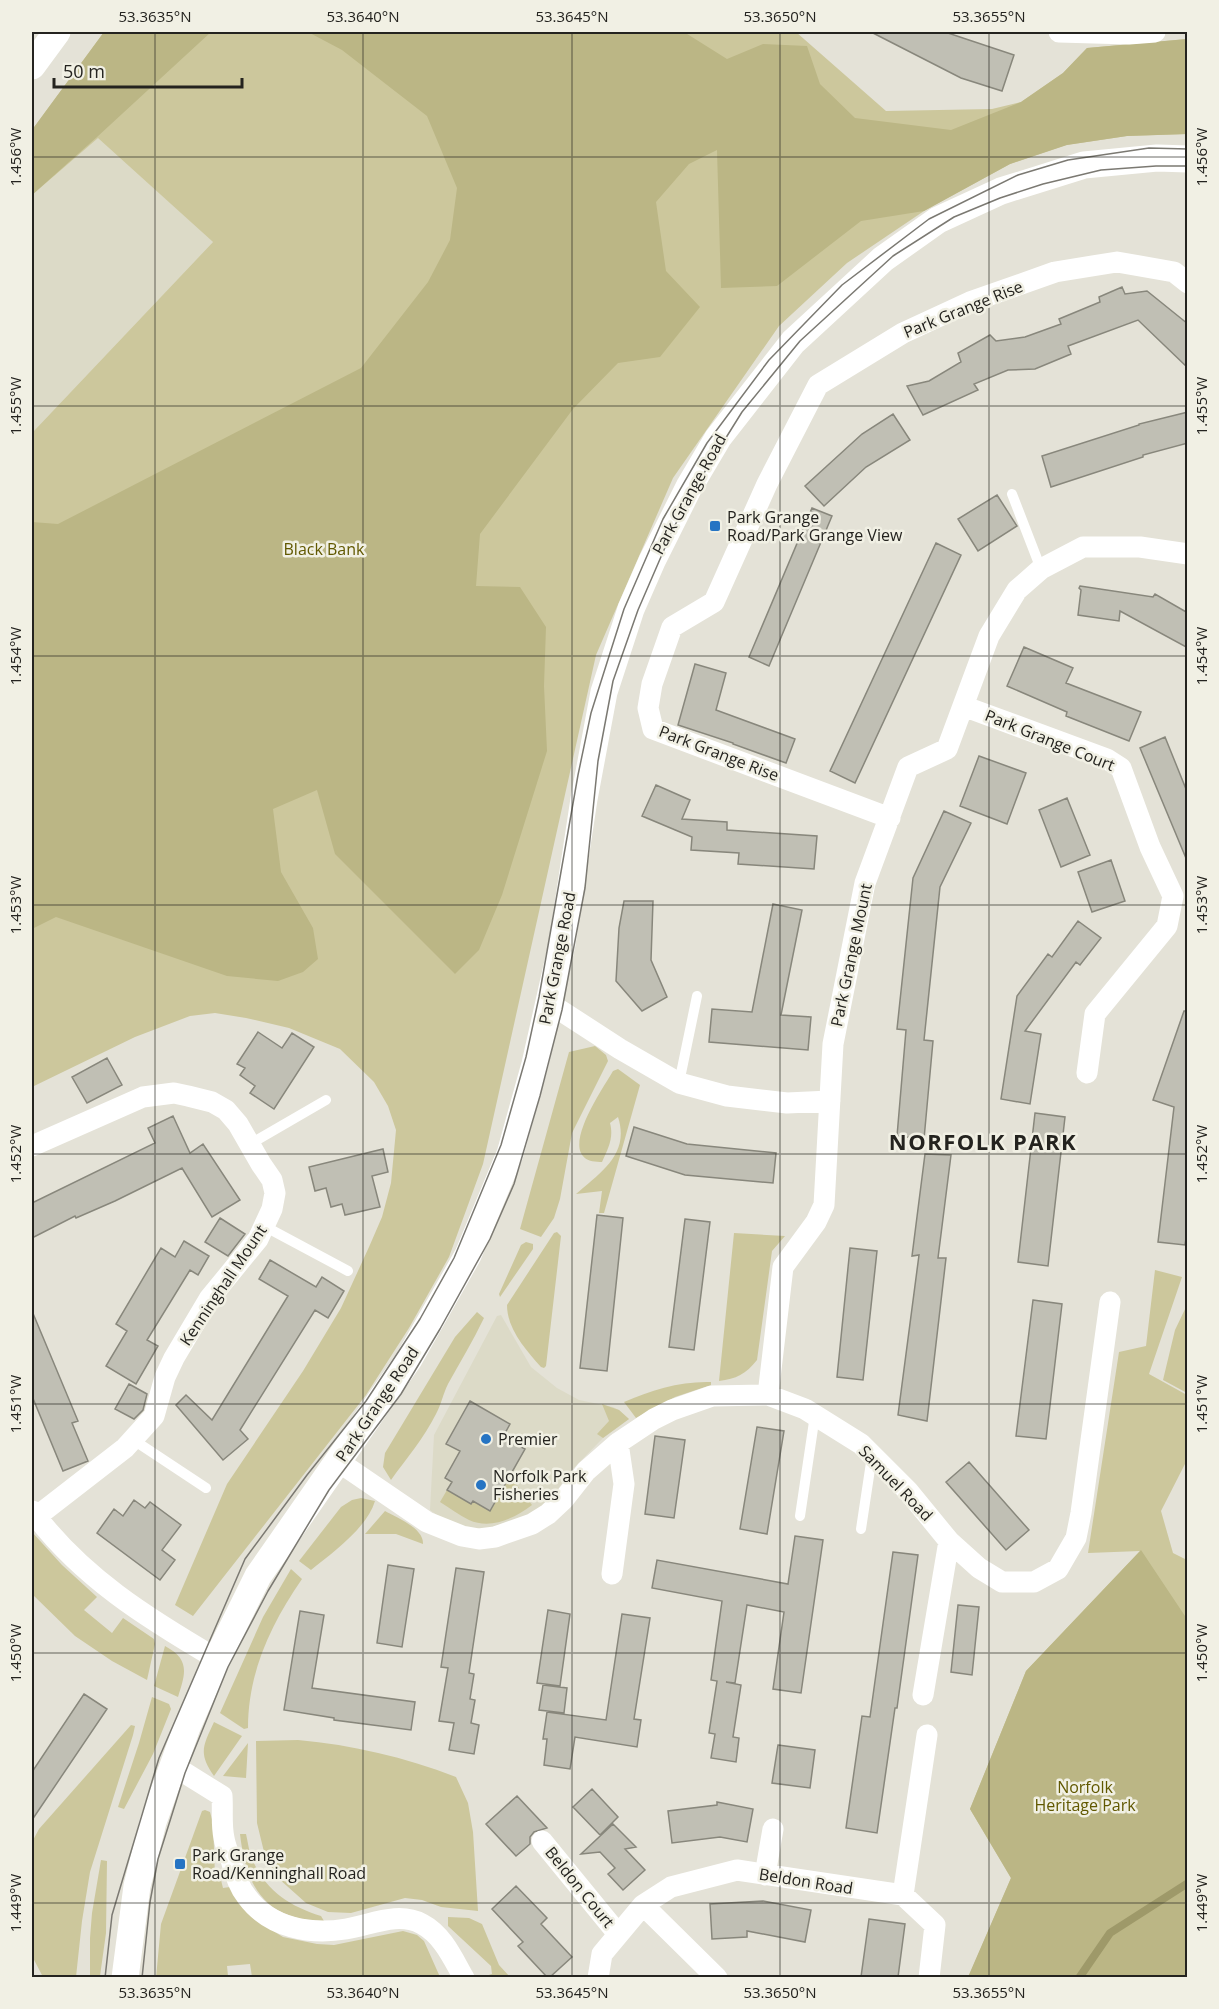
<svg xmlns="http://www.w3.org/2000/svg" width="1219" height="2009" viewBox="0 0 1219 2009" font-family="'Open Sans',sans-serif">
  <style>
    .built { fill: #dcdac7 }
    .green { fill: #ccc79c }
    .forest { fill: #bbb685 }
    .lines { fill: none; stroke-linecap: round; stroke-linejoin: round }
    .stream { stroke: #9e9969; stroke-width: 8 }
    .building { fill: #c0bfb4; stroke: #88877c; stroke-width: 1.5 }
    .service { stroke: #fff; stroke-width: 10 }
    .minor { stroke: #fff; stroke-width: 21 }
    .tertiary { stroke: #fff; stroke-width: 27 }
    .tram { stroke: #7b7972; stroke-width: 1.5 }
    .ticks { fill: none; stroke: #24231f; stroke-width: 1.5; stroke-opacity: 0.45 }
    .poi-dot { fill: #2674c3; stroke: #f1f0e4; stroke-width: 2 }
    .labels { text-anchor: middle; stroke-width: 5; stroke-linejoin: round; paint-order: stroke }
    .street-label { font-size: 16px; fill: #24231f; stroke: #f1f0e4 }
    .poi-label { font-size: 16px; fill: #24231f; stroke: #f1f0e4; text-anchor: start }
    .park-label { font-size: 16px; fill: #615800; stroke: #f1f0e4 }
    .district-label { font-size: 22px; font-weight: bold; letter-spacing: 1.5px; fill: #24231f; stroke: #f1f0e4 }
    .neatline { fill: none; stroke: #24231f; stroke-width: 2 }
    .ticks-label { font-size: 15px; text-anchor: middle; fill: #24231f }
  </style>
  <rect width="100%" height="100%" fill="#e4e2d7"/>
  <path class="built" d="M84,124L213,242L32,433V180Z
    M501,1315L531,1367L557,1388L579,1400L613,1407L619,1410L629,1419L603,1438L569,1473L552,1498L525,1521L475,1532L444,1520L430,1510L434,1435L497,1316Z"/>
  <path class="green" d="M104,32H796L886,111L992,109L1021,102L1063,73L1087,48L1187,39V134L1127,136L1066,145L1010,164L924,211L847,263L779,326L673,478L596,655L483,1164L449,1257L409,1328L366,1395L193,1616L175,1605L227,1484L303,1371L341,1308L369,1247L382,1217L391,1183L396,1130L388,1106L374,1082L340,1049L289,1028L246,1018L215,1013L190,1016L135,1037L32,1087V433L213,242L98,138L32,195V130Z
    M595,1046L606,1055L608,1061L572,1133L560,1199L554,1218L541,1237L520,1229L569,1052Z
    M618,1069L640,1085L604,1213H599L602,1191L576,1194C601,1172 630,1154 618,1117L610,1123C614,1138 608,1149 602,1162C550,1164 602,1090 613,1071Z
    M557,1232L561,1236L546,1366L544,1368L541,1367C526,1350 507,1329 507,1305L554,1233Z
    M734,1233L785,1236L772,1251L757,1360C746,1374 736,1379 719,1381Z
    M526,1242L533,1244V1249L500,1297L499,1294L521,1245Z
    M1155,1270L1182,1277L1149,1374L1187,1395V1460L1161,1511L1173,1553L1187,1560V1977L968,1978L1011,1878L970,1809L1026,1671L1140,1551L1088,1553L1119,1352L1146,1346Z
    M1187,1305V1393L1163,1380L1175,1330Z
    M477,1312L484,1318C473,1341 460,1362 448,1384C443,1394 441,1405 436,1414C424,1438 406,1459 391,1480L383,1467L385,1453L455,1337Z
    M711,1382V1385L675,1397L636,1418L624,1402C651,1390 681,1381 711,1382Z
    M602,1404L619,1410L629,1419L603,1438L597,1434L609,1421Z
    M510,1476L532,1505C515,1518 491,1530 469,1520C459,1515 450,1508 440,1502L447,1490L471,1504L473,1501L490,1511Z
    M361,1498L375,1501C367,1528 332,1553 311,1570L299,1561L341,1507L352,1500Z
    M385,1511C397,1518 424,1528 423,1544L396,1534H365Z
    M32,1532L62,1565L97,1597L84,1610L112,1633L123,1618L154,1639L155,1644L147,1680L112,1661L75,1636L32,1594Z
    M291,1569L302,1579C271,1624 248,1672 248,1728L244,1729L220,1713L263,1617Z
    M165,1646C191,1660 185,1674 178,1697L154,1686Z
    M152,1697L169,1704L171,1709L153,1754L124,1809L118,1807L139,1743Z
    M214,1722L242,1736L214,1776C198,1753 203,1746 214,1722Z
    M131,1725L135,1726L133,1735L90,1872L82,1921L76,1977H43L32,1956V1842L39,1829Z
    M298,1740C353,1745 404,1757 456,1777L468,1803L473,1832L478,1911L441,1907L422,1900L405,1898L351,1913L328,1912L306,1903L278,1878L265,1856L257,1823L256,1741Z
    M248,1743L246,1778L223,1776Z
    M205,1810L210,1812L213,1823L215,1876H220L223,1888L230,1887L254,1919L283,1937L317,1944L334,1945L403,1931L417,1935L424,1941L440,1977H252L250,1964L227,1966L228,1976L156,1978L161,1924L202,1811Z
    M240,1834H246C248,1842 249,1853 253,1861C267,1892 290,1906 321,1916L324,1921C313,1920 301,1920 291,1916C254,1904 244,1869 240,1834Z
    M101,1860L107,1861L106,1933L100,1976L99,1977H90V1938L92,1913Z
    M448,1917L469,1918L482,1924L499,1965L510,1977H482L492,1974L491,1966L448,1926Z"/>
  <path class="forest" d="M104,32H211L97,137L32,195V130Z
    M308,32H684L727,59L763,44L807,46L820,84L855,118L951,130L1021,102L1063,73L1087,48L1187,39V134L1127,136L1067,145L1010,164L924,211L861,221L777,286L721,288L717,150L689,164L656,202L666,271L700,307L660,357L618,363L573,409L480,534L476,586L520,587L546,627L544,686L547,751L502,895L479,950L455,974L335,854L317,790L273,809L281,872L313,928L318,959L303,972L278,981L227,976L56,917L32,929V522L58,524L361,368L428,282L450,240L457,188L427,116L342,50Z
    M1141,1550L1187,1619V1977H968L1011,1878L970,1809L1026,1671Z"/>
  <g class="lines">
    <path class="stream" d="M1079,1978L1110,1933L1188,1883"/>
  </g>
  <path class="building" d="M871,32H945L1014,55L1002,91L961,78Z
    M1122,287L1125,294L1147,291L1188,324V368L1138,320L1068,346L1071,354L1035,369L1008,370L974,384L978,390L923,415L907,386L929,381L961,362L958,353L990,335L996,341L1025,337L1061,324L1059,319L1100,302L1099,297Z
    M1188,412V443L1143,455V457L1051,487L1042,456L1139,425V424Z
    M893,414L910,440L866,467L824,506L805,486L862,434Z
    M997,495L1017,526L978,551L958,519Z
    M812,508L832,516L769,666L749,657Z
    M936,543L961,555L855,783L830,771Z
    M1080,586L1153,597L1155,594L1188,613V648L1120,611L1119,621L1078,615L1081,590L1079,588Z
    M1024,647L1073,668L1066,683L1141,712L1129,741L1066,716L1067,712L1007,686Z
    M695,664L726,673L716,710L795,739L786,763L733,744V743L678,725Z
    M1165,737L1188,794V863L1140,748Z
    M979,756L1026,773L1007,824L960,806Z
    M656,785L690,800L682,819L727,822V830L817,836L814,869L738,864L739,853L691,850L692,837L642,816Z
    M1067,798L1090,855L1061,867L1039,810Z
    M944,811L971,823L940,887L924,1040L933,1041L924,1139L897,1136L906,1030L897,1029L913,878Z
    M1111,860L1125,901L1092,912L1078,872Z
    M624,901H653L651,960L667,997L642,1011L616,981L619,928Z
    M773,904L802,910L781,1015L811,1017L808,1050L709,1042L712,1009L752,1012Z
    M1078,921L1101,938L1080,965L1076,962L1025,1031L1041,1034L1030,1104L1001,1099L1017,996L1048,954L1052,957Z
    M1184,1011H1188V1224L1185,1245L1158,1242L1174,1107L1153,1100Z
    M258,1032L282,1048L292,1033L314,1047L274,1109L250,1093L255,1086L240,1075L245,1068L237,1064Z
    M107,1058L122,1085L87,1103L72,1077Z
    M1035,1113L1065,1117L1048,1266L1018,1262Z
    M173,1116L190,1153L203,1144L240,1200L212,1217L182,1168L115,1201L76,1218L75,1216L32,1238V1203L155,1143L148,1128Z
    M634,1127L687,1144L776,1153L773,1183L685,1175L626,1156Z
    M383,1149L388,1172L372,1176L380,1207L345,1215L342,1204L331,1207L326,1188L315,1191L309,1167Z
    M925,1154L951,1155L938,1258H946L927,1421L898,1415L919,1255L912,1256Z
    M597,1215L623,1218L607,1371L580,1368Z
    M220,1218L245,1234L228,1256L205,1242Z
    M685,1219L710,1222L694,1350L669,1347Z
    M184,1241L209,1256L198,1275L190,1270L147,1340L158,1346L136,1384L106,1366L127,1331L116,1324L161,1248L175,1257Z
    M850,1248L877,1251L863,1380L837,1377Z
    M270,1260L316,1287L322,1277L344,1291L328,1318L315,1310L240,1430L248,1439L223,1460L176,1405L186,1395L212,1420L288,1296L259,1279Z
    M1033,1300L1062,1304L1046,1439L1016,1436Z
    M32,1311L78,1421L72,1423L88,1461L63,1471L32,1396Z
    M129,1384L147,1394L143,1410L134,1419L115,1409Z
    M470,1401L510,1424L503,1437L525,1449L490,1511L473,1501L471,1504L447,1490L452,1482L445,1478L460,1451L446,1444Z
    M757,1427L784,1431L767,1534L740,1529Z
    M655,1436L685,1440L674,1518L645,1514Z
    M969,1462L1029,1530L1006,1550L946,1482Z
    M134,1500L145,1508L150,1502L181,1525L162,1550L175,1560L160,1580L97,1533L114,1509L123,1516Z
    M795,1536L823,1540L801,1693L773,1689L784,1612L747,1605L735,1683L726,1682L741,1685L733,1737L739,1738L736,1762L711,1758L715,1734L709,1733L717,1681L711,1680L722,1601L652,1588L657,1560L788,1584Z
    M893,1552L918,1555L897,1708H895L877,1833L846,1828L862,1716L870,1717Z
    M388,1565L414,1569L402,1647L377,1643Z
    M456,1568L484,1572L469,1673L474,1674L470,1699L475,1700L471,1723L479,1725L474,1754L449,1750L454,1723L439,1721L448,1668L441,1667Z
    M958,1605L979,1607L972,1675L951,1672Z
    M548,1610L570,1614L560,1686L537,1683Z
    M300,1611L324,1615L312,1688L415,1702L411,1730L334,1720V1718L284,1710Z
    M622,1614L650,1618L634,1719L641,1720L637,1747L575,1737L570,1769L544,1765L547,1739H543L547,1712L606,1720Z
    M543,1685L567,1688L564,1713L539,1710Z
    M84,1694L107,1709L32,1820V1772Z
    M778,1745L815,1750L810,1788L772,1783Z
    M592,1789L618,1817L600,1835L573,1807Z
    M517,1796L547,1828L534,1832L530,1837V1844L516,1856L486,1824Z
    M717,1802L753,1809L747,1842L720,1837L672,1843L668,1811L717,1805Z
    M613,1824L636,1847L625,1849L645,1870L623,1890L608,1874L615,1868L600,1852L581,1854Z
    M516,1886L547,1918L541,1924L572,1957L550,1977H547L518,1946L523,1942L492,1909Z
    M763,1901L811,1910L805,1942L747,1931V1937L712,1939L710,1904Z
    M869,1919L905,1924L898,1977H861Z"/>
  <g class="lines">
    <path class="service" d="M1012,494L1041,569
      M679,1083L697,996
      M250,1144L326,1100
      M264,1226L348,1271
      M132,1439L206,1488
      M800,1516L815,1415
      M861,1529L872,1456"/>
    <path class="minor" d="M1059,32L1129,34L1155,32
      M963,706L1107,759L1121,768L1150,847L1173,896L1167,926L1095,1014L1087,1073
      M890,818L653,729L648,708L652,684L672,627L714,602L767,484L818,385L903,333L970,302L1055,272L1117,262L1174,272L1188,283
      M549,1003L620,1049L679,1083L727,1096L787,1103L830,1101
      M32,1146L143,1097L174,1093L188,1096L212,1102L226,1110L238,1124L261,1164L272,1180L275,1193L272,1209L258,1239L209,1299L174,1358L165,1377L154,1416L125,1448L36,1517
      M768,1395L783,1267L816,1222L824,1205L833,1044L865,883L908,767L947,749L989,636L1017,590L1041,569L1083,547H1140L1188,554
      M339,1462L427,1522L462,1536L479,1539L495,1537L532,1524L548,1514L564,1499L586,1471L618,1443L654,1419L672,1410L712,1396L768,1395L805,1409L861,1444L908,1491L949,1541L979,1568L1002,1582H1034L1058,1569L1076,1538L1081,1513L1110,1302
      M32,1511C81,1577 147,1618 217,1659
      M612,1574L624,1484L618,1443
      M923,1695L949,1541
      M172,1767L185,1773L222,1796C223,1810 221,1825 224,1838C225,1845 228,1852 231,1860C235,1873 238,1886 247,1897C270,1928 310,1935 346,1929C371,1925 398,1911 422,1924C443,1935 453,1959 464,1978
      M542,1841L618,1934
      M765,1875L773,1829
      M903,1895L935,1925L929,1978
      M643,1905L717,1978
      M598,1978L602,1954L643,1905L671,1887L737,1870L903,1895L927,1735"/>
    <path class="tertiary" d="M32,66L57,32
      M125,1978L137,1886L153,1822L187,1727L217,1659L258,1576L409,1359L468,1255L510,1154L535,1064L562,944L584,799L604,692L631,609L652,561L689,487L718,438L793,342L883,259L938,220L1001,191L1084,165L1157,158L1188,159"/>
    <path class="tram" d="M105,1978L112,1915L159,1758L245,1559L307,1475L366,1401L420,1319L454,1258L501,1145L526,1057L539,997L578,775L591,713L624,609L663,519L707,443L769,360L842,285L929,219L1018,175L1068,160L1149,148L1188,149
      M142,1978L150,1902L158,1859L185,1773L228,1667L268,1591L329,1490L401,1394L440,1329L490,1239L514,1184L540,1096L562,1010L574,946L585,888L598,761L613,681L638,610L673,529L694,489L742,412L800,341L893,256L954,217L1000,198L1043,184L1101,170L1156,166H1188"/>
  </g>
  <path class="ticks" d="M155,32V1978M363,32V1978M572,32V1978M780,32V1978M989,32V1978M32,157H1188M32,406H1188M32,656H1188M32,905H1188M32,1154H1188M32,1404H1188M32,1653H1188M32,1903H1188"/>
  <g class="poi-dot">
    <rect x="709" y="520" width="12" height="12" rx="3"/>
    <circle cx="486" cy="1439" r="6"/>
    <circle cx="481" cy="1485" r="6"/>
    <rect x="174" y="1858" width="12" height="12" rx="3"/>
  </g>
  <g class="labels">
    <g class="street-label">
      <text transform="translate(963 309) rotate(-22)" y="6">Park Grange Rise</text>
      <text transform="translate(689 494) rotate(-61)" y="6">Park Grange Road</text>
      <text transform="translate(1050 740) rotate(22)" y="6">Park Grange Court</text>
      <text transform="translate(719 753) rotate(21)" y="6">Park Grange Rise</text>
      <text transform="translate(851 955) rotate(-78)" y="6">Park Grange Mount</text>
      <text transform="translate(557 958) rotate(-79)" y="6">Park Grange Road</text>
      <text transform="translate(223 1285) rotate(-56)" y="6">Kenninghall Mount</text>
      <text transform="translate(377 1404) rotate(-56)" y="6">Park Grange Road</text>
      <text transform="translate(896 1483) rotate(46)" y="6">Samuel Road</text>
      <text transform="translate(806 1881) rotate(9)" y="6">Beldon Road</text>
      <text transform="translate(580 1887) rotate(51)" y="6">Beldon Court</text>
    </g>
    <g class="poi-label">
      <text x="727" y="523">Park Grange<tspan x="727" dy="18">Road/Park Grange View</tspan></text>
      <text x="498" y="1445">Premier</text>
      <text x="493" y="1482">Norfolk Park<tspan x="493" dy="18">Fisheries</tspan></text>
      <text x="192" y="1861">Park Grange<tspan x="192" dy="18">Road/Kenninghall Road</tspan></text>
    </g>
    <g class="park-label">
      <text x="324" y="555">Black Bank</text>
      <text x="1085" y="1793">Norfolk<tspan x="1085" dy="18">Heritage Park</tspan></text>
    </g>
    <g class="district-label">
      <text x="983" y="1150">NORFOLK PARK</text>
    </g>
  </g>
  <rect width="1219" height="2009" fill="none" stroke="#f1f0e4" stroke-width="66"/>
  <path d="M54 78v9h188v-9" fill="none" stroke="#24231f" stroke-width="3"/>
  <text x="63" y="78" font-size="18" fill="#24231f" stroke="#f1f0e4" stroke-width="4.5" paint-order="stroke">50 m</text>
  <rect x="33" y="33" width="1153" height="1943" class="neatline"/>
  <g class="ticks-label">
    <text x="155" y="22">53.3635°N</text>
    <text x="363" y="22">53.3640°N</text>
    <text x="572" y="22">53.3645°N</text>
    <text x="780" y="22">53.3650°N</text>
    <text x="989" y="22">53.3655°N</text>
    <text transform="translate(1202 157) rotate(-90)" y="5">1.456°W</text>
    <text transform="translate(16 157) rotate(-90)" y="5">1.456°W</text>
    <text transform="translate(16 406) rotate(-90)" y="5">1.455°W</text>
    <text transform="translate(1202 406) rotate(-90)" y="5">1.455°W</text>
    <text transform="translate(1202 656) rotate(-90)" y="5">1.454°W</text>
    <text transform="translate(16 656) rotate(-90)" y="5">1.454°W</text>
    <text transform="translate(1202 905) rotate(-90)" y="5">1.453°W</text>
    <text transform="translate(16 905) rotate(-90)" y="5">1.453°W</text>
    <text transform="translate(16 1154) rotate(-90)" y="5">1.452°W</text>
    <text transform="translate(1202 1154) rotate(-90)" y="5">1.452°W</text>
    <text transform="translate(1202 1404) rotate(-90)" y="5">1.451°W</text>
    <text transform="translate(16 1404) rotate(-90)" y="5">1.451°W</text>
    <text transform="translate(1202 1653) rotate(-90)" y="5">1.450°W</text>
    <text transform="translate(16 1653) rotate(-90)" y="5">1.450°W</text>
    <text transform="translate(16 1903) rotate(-90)" y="5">1.449°W</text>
    <text transform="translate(1202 1903) rotate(-90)" y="5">1.449°W</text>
    <text x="155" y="1998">53.3635°N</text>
    <text x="363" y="1998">53.3640°N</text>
    <text x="572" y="1998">53.3645°N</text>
    <text x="780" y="1998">53.3650°N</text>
    <text x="989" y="1998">53.3655°N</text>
  </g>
</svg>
